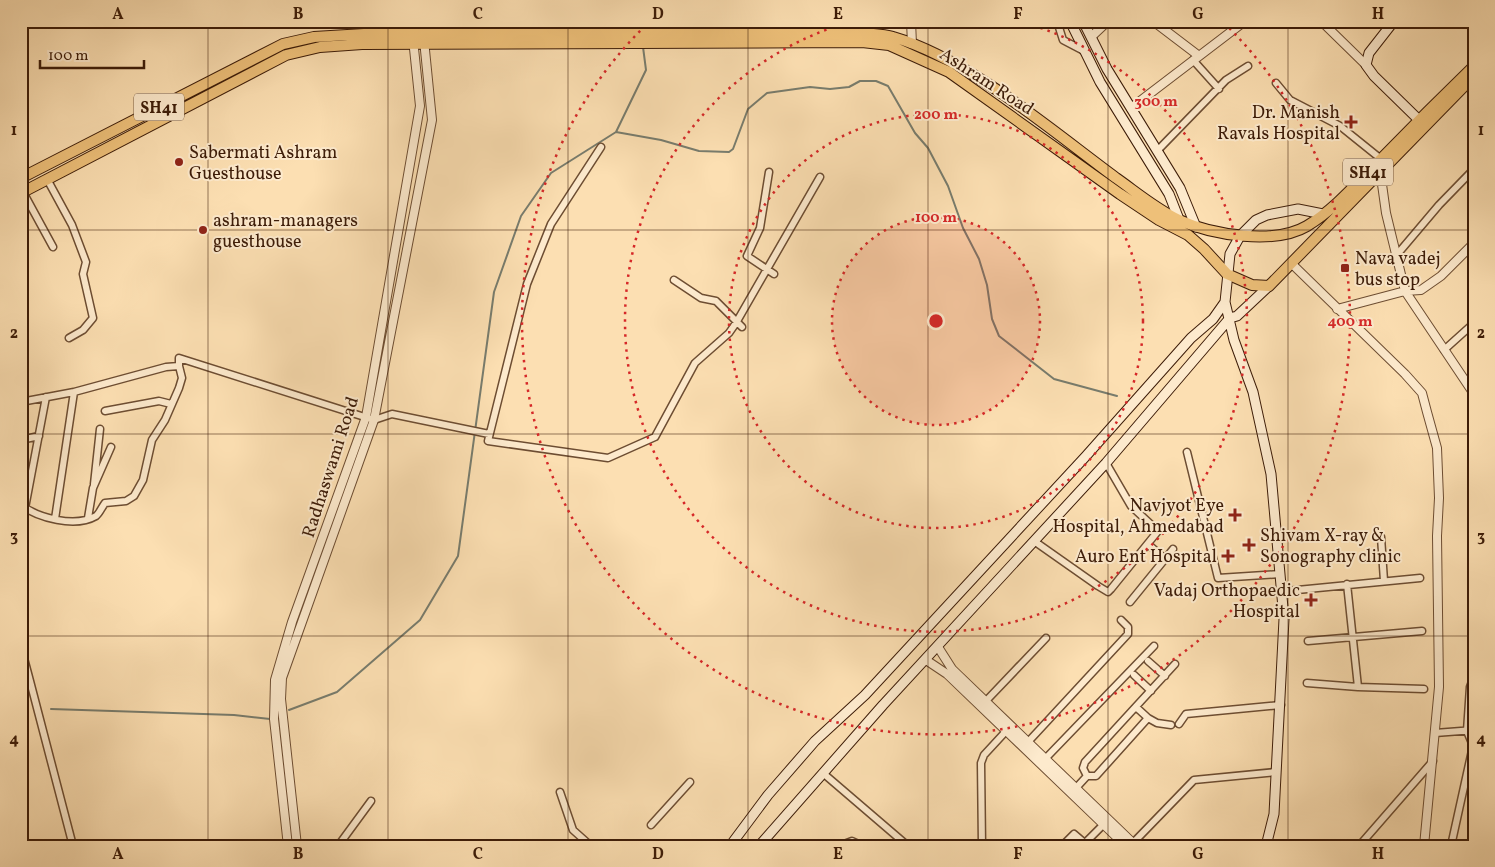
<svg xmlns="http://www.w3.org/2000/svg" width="1495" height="867" viewBox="0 0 1495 867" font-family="Vollkorn,serif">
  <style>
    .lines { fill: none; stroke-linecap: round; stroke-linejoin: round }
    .stream { stroke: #787c6d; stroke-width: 2 }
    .minor-casing { stroke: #6d4d32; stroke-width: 9 }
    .tertiary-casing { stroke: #6d4d32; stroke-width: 10 }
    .secondary-casing { stroke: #3d1c08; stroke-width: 11 }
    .primary-casing { stroke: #3d1c08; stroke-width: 12 }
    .minor { stroke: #fdeacd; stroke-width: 6 }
    .tertiary { stroke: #fdeacd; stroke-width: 8 }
    .secondary { stroke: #fdeacd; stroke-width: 9 }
    .primary { stroke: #eec079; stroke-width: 10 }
    .grid { fill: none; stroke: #3d1c08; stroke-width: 1; stroke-opacity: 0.55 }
    .ring { fill: none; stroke: #d62828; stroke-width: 2.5; stroke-dasharray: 2.5 5 }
    .poi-dot { fill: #8f2418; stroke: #fdeacd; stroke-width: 2 }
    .labels { text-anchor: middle; stroke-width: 4; stroke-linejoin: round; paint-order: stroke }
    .shield { fill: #fdeacd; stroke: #775a43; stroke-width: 1 }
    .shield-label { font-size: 16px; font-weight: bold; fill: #3d1c08 }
    .street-label { font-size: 18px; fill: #3d1c08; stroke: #fdeacd }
    .poi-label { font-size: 18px; fill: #3d1c08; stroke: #fdeacd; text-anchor: end }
    .centre { fill: #d62828; stroke: #fdeacd; stroke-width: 2.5 }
    .ring-label { font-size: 15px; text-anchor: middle; font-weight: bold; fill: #d62828; stroke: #fdeacd; stroke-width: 4; stroke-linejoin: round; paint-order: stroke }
    .neatline { fill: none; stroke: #3d1c08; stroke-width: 2 }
    .grid-label { font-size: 16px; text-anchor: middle; font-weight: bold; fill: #3d1c08 }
  </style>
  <rect width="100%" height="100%" fill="#fcdfb2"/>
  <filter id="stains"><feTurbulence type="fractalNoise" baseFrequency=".004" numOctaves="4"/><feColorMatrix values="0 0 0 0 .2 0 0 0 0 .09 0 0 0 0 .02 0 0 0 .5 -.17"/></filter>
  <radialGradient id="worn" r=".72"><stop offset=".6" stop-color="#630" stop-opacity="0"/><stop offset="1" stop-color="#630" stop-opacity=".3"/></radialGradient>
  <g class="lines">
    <path class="stream" d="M638,21L640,29
      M616,132L661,140L699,151L729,152L733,149L748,109L767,93L810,87L830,89L849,87L860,81H876L888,86L915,133L928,148L948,186L963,228L979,259L987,285L992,319L999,336L1054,379L1117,396
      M21,708H26
      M51,709L234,715L270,719
      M289,710L337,692L420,620L458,556L494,292L521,216L551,173L616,132L646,70L643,47"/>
    <g class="minor-casing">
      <path id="minor" d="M1057,21L1063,40L1084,51
        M1193,60L1219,89
        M1276,83L1290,100L1340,126L1381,159
        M601,147L551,224L527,284L488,441L608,458L655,437L695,363L729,333L736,323L820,177
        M1158,150L1226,80L1248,66
        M769,172L760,228L747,256L774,274
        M47,179L72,225L86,262L83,274L93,318L83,330L69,338
        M23,192L53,247
        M1395,257L1439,205L1474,169
        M674,280L701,298L716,301L742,327
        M1444,350L1474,323
        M179,366V358L374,420L392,414L489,434
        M21,402L74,392L166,367L179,366L182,378L179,388L165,420L152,440L143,480L134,496L126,501L105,503C102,507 99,514 96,516C75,528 38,518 21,505
        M105,411L159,401L171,404
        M21,440L39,436
        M1187,452L1218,578L1280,574
        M94,484L100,429
        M25,508L46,397
        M88,518L93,488L111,447
        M55,519L74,392
        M1381,537L1384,581
        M1034,541L1098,586L1108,592L1111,589L1158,531L1131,506L1106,463
        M1165,559L1173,549
        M1347,584L1358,687L1424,689
        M1287,591L1420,578
        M1130,602L1165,559L1148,544
        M1308,641L1422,631
        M21,647L30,681L21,686
        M1148,661L1165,676
        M1134,675L1151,691
        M1474,676L1470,687L1467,731L1474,748
        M30,681L73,846
        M1307,683L1358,687
        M985,702L1046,638
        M1136,707L1148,718L1096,776H1087L1083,768L1085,762L1175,664
        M1148,718L1157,723L1171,725
        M1179,724L1186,714L1281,705
        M1435,733L1474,730
        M1028,742L1128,634V627L1121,620
        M1045,759L1154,646
        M824,774L908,846
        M1076,788L1087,776
        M560,792L573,830L591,846
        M651,825L690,782
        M1085,843L1104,824
        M1133,843L1194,780L1276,772
        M338,846L371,801
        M839,846L852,841L863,846
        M982,846L981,763L984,755L1008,729
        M1062,846L1074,834L1088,846
        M1359,846L1433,761
        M1451,846L1473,746"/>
    </g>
    <g class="tertiary-casing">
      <path id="tertiary" d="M911,21L912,44
        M1153,21L1199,56
        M1321,21L1366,65
        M1091,37L1108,21
        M1131,108L1245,21
        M1380,170L1386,213L1405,291L1474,394
        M1291,263L1405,374L1422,393L1427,412L1437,448L1439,498L1437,536L1439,687L1424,846
        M1337,309L1405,291L1421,290L1441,276L1474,243
        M938,647L952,669L1136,846
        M926,660L947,674L1126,846
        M288,846L274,719L275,680L292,622L366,417L420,106L413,39
        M297,846L281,699L282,678L374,420L432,120L424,40"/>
    </g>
    <g class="secondary-casing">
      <path id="secondary" d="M1070,21L1100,82L1169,194L1180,222
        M1083,21L1107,69L1180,188L1196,227
        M1394,21L1369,53L1366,65L1374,76L1419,120
        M730,846L768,795L815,741L865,695L1086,456L1191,338L1213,319L1225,302
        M759,846L883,705L1106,463L1230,318L1237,316L1269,286
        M1266,846L1274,814L1284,619L1271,474L1253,392L1234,340L1225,302L1230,254L1240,236L1256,220L1267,215L1298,209L1323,214"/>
    </g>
    <g class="primary-casing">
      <path id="primary" d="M21,178L283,44L314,37L364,34L863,33C873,34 884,34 893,37C969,59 1052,131 1116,178C1136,192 1156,209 1179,220C1212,235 1275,245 1307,226C1335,209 1357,183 1380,160C1411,128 1442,97 1474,66
        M21,193L286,55L320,47L362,44L862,42L889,45L949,72L1120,194L1159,220L1188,235L1204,249L1227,274L1252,285L1269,286L1474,76"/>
    </g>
    <use href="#minor" class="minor"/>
    <use href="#tertiary" class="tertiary"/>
    <use href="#secondary" class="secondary"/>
    <use href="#primary" class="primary"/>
  </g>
  <path class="grid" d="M208,21V846M388,21V846M568,21V846M748,21V846M928,21V846M1108,21V846M1288,21V846M21,230H1474M21,434H1474M21,636H1474"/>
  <circle cx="936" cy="321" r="104" fill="#d62828" fill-opacity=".12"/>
  <g class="ring">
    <circle cx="936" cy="321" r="104"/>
    <circle cx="936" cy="321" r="207"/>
    <path d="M1019 21A311 311 0 1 1 853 21"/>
    <path d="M1224 23A414 414 0 1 1 648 23"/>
  </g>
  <g class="poi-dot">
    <path d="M1348.5 114.5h5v5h5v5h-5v5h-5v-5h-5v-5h5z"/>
    <circle cx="179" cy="162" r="5"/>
    <circle cx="203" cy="230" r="5"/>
    <rect x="1340" y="263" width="10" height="10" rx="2.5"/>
    <path d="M1232.5 507.5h5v5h5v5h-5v5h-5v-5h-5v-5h5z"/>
    <path d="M1246.5 537.5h5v5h5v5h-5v5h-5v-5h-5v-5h5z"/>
    <path d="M1225.5 548.5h5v5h5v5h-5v5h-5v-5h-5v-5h5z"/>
    <path d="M1308.5 592.5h5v5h5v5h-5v5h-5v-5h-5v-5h5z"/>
  </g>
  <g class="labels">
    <g class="shield">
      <rect x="134" y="93.5" width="50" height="27" rx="4"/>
      <rect x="1343" y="158.5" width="50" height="27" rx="4"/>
    </g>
    <g class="shield-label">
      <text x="159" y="113">SH41</text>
      <text x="1368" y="178">SH41</text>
    </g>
    <g class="street-label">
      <text transform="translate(987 81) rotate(33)" y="6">Ashram Road</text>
      <text transform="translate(330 467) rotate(-72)" y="6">Radhaswami Road</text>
    </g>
    <g class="poi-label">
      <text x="1340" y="118">Dr. Manish<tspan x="1340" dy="21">Ravals Hospital</tspan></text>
      <text x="189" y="158" text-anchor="start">Sabermati Ashram<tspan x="189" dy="21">Guesthouse</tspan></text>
      <text x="213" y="226" text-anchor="start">ashram-managers<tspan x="213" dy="21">guesthouse</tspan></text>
      <text x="1355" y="264" text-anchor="start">Nava vadej<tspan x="1355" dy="21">bus stop</tspan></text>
      <text x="1224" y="511">Navjyot Eye<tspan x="1224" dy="21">Hospital, Ahmedabad</tspan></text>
      <text x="1260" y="541" text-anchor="start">Shivam X-ray &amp;<tspan x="1260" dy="21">Sonography clinic</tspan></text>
      <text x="1217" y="562">Auro Ent Hospital</text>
      <text x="1300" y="596">Vadaj Orthopaedic<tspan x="1300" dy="21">Hospital</tspan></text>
    </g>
  </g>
  <circle cx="936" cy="321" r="8" class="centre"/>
  <g class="ring-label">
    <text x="1156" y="106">300 m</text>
    <text x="936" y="119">200 m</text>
    <text x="936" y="222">100 m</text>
    <text x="1350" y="326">400 m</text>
  </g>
  <rect width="1495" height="867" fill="none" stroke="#fcdfb2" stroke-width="55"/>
  <path d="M40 60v8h104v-8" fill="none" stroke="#3d1c08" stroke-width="2.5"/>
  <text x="48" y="60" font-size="15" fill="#3d1c08" stroke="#fdeacd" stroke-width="4" paint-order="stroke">100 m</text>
  <rect x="28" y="28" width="1440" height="812" class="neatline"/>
  <g class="grid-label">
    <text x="118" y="19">A</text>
    <text x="298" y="19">B</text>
    <text x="478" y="19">C</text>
    <text x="658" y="19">D</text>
    <text x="838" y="19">E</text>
    <text x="1018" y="19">F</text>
    <text x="1198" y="19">G</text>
    <text x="1378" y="19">H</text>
    <text x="14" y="135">1</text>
    <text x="1481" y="135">1</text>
    <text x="14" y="338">2</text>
    <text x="1481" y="338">2</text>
    <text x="14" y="541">3</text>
    <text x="1481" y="541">3</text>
    <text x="14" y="744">4</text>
    <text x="1481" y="744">4</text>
    <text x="118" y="859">A</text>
    <text x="298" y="859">B</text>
    <text x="478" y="859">C</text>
    <text x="658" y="859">D</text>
    <text x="838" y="859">E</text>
    <text x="1018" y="859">F</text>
    <text x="1198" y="859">G</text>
    <text x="1378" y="859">H</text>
  </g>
  <rect width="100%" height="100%" filter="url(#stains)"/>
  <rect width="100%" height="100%" fill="url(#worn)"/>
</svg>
